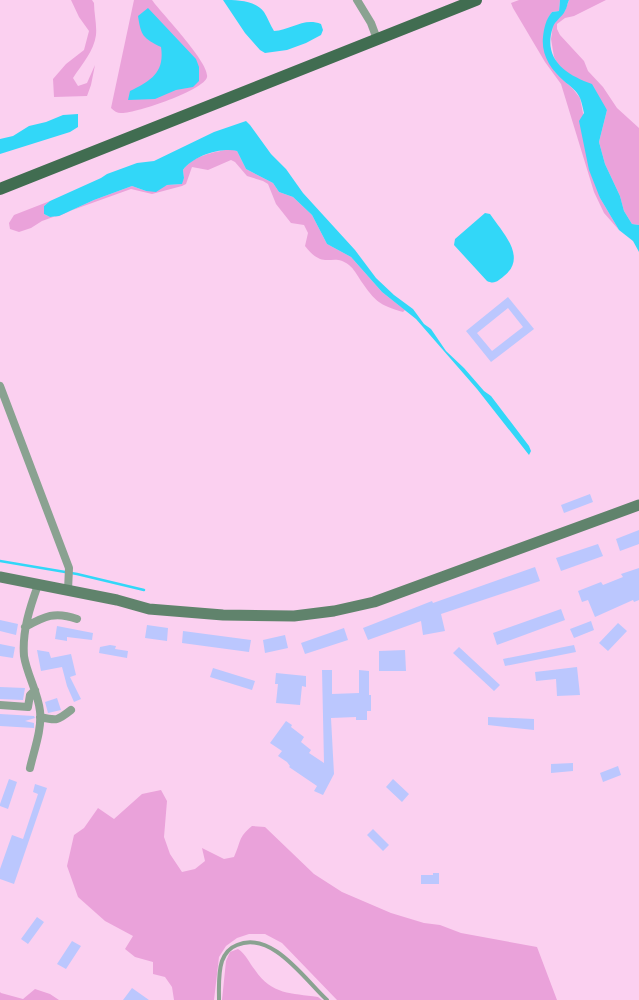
<svg xmlns="http://www.w3.org/2000/svg" width="639" height="1000" viewBox="0 0 639 1000" font-family="'PT Sans Narrow',sans-serif">
  <style>
    .green { fill: #eaa2da }
    .water { fill: #32d7f8 }
    .lines { fill: none; stroke-linecap: round; stroke-linejoin: round }
    .stream { stroke: #32d7f8; stroke-width: 2.5 }
    .building { fill: #bbc7fe; fill-rule: evenodd }
    .lane { stroke: #8aa291; stroke-width: 4 }
    .street { stroke: #8aa291; stroke-width: 8 }
    .secondary { stroke: #60836c; stroke-width: 11 }
    .primary { stroke: #416d51; stroke-width: 12 }
  </style>
  <rect width="100%" height="100%" fill="#fbd0f0"/>
  <path class="green" d="M71,0H92L94,3C94,13 97,25 96,35C94,51 82,64 73,78L78,86L87,83L95,65L91,85L87,96L54,97L53,79L66,64L84,50L89,31L79,17Z
    M134,0H152C162,14 210,63 207,77C205,90 134,114 121,113C117,113 114,111 111,108Z
    M519,0H560L559,11L552,12L548,18L543,40L555,72L573,89L580,98L600,198L619,230L604,213L594,192L561,84L545,62L513,8L511,3Z
    M569,0H606L574,16L565,18L557,24V29L560,35L584,61L588,71L603,87L617,108L639,128V225L632,224L624,211L620,196L605,164L599,142L607,110L581,80L571,76L559,66L554,57L551,39L553,25L565,11Z
    M229,149L237,151L246,169L273,183L279,192L293,197L312,215L327,244L351,257L382,292L405,310L403,312C379,305 375,301 361,281C357,275 354,269 349,265C332,251 325,272 305,246L308,233L304,225L291,223L276,204L268,184L263,181L247,176L235,162L231,160L208,170L192,167L186,184L182,186L152,194L131,189L42,221L31,228L19,232L10,229L9,223L14,215L50,201L44,206V214L50,217L59,216L94,200L132,186L146,191L167,185L181,184L184,178L183,170C194,155 212,153 229,149Z
    M161,790L167,801L164,837L170,854L182,872L195,869L205,861L202,848L224,859L234,857C241,842 238,837 252,826L265,827L314,874L342,892L391,913L424,923L440,925L461,933L537,947L557,1000H337L282,943L265,934H249L237,938L226,946L219,957L214,1000H174L172,987L165,977L153,974V962L135,957L125,949L133,936L105,921L78,897L67,866L74,835L84,828L98,808L114,819L142,794Z
    M238,949C246,954 249,963 255,970C272,995 291,993 318,997L322,1000H222L226,961L230,952Z
    M35,989L50,994L59,1000H0V992L1,993L23,999Z"/>
  <path class="water" d="M223,0C237,0 255,0 264,12C268,18 270,25 274,31C291,30 304,17 321,24L323,30L321,35L306,43L287,50L265,53L260,50L245,33Z
    M560,0H569C567,4 567,8 565,11C562,17 555,21 553,27C542,59 566,75 592,84L607,110L599,142L605,164L620,196L624,211L632,224L639,225V252L633,241L619,230L600,198L589,170L579,121L584,113C583,109 582,103 580,98C577,91 570,86 564,81C551,70 541,55 543,37C544,28 546,19 552,12L559,11Z
    M148,8L196,59L199,67V81L193,87L176,90L155,99L128,100L130,91C150,81 165,73 161,47C143,38 141,36 138,16Z
    M78,114V127L70,132L0,154V139L13,136L29,126L46,122L63,115Z
    M246,121L250,125L271,154L286,169L303,193L355,250L376,278L394,295L413,309L424,324L431,329L446,351L464,368L484,391L491,396L529,446L531,451L529,455L477,389L416,319L382,292L351,257L327,244L312,215L293,197L279,192L273,183L246,169L237,151C221,147 193,156 183,170L184,178L182,184L167,185L156,192L146,191L132,186L94,200L59,216L50,217L44,214V206L50,201L101,178L107,174L137,163L154,161L214,132Z
    M485,213L490,214C502,232 528,257 504,276C499,280 495,285 487,281L454,245L455,239Z"/>
  <g class="lines">
    <path class="stream" d="M0,561L77,574L144,590"/>
  </g>
  <path class="building" d="M508,297L534,329L491,362L466,331ZM508,308L523,327L492,351L477,333Z
    M590,494L593,502L564,513L561,505Z
    M639,530V544L620,551L616,539Z
    M598,544L603,556L561,571L556,558Z
    M535,567L540,581L441,614L445,631L423,635L421,621L368,640L363,628L432,601L433,603Z
    M639,568V600L634,602L633,600L595,617L588,600L582,602L578,591L601,582L603,585L623,577L621,574Z
    M561,609L565,620L497,645L493,633Z
    M0,620L18,624L16,635L0,631Z
    M591,621L594,630L574,638L570,629Z
    M618,623L627,631L608,651L599,643Z
    M147,625L168,628L167,641L145,638Z
    M57,626L93,633L92,640L67,637V641L55,639Z
    M344,628L348,640L305,654L301,643Z
    M183,631L251,640L249,652L182,643Z
    M285,635L288,648L265,653L263,640Z
    M0,644L15,647L13,658L0,656Z
    M110,645L116,646L115,649L128,651L127,658L99,653L100,647Z
    M574,645L576,652L505,666L503,659Z
    M459,647L500,685L494,691L453,653Z
    M37,650L49,652L51,658L71,654L76,675L70,677L81,699L74,702L67,686L62,667L41,671Z
    M405,650L406,671H379V651Z
    M577,667L580,695L557,696L556,679L536,681L535,672Z
    M213,668L255,681L252,690L210,677Z
    M322,670H332V694L359,693V670L369,671V695H371V711H367V720H356V717L331,718L334,774L323,795L314,791L317,786L289,767L290,766L287,762L278,756L282,751L270,743L286,721L292,725L291,727L304,737L301,742L311,750L309,753L324,763Z
    M276,673L306,676V687L302,686L300,705L276,703L278,684H275Z
    M0,687L25,688L23,700L0,699Z
    M57,698L61,710L48,713L45,702Z
    M0,714L34,716L35,718L25,721L34,723V728L0,726Z
    M488,717L534,719V730L488,725Z
    M573,763V771L551,773V764Z
    M618,766L621,775L603,782L600,773Z
    M9,779L17,782L8,809L0,806V804Z
    M393,779L409,794L402,802L386,787Z
    M35,784L47,788L14,884L0,879V869L12,835L23,839L38,794L33,792Z
    M373,829L389,845L383,851L367,835Z
    M433,873H439V884H421V875H433Z
    M37,917L44,922L28,944L21,939Z
    M72,941L81,946L66,969L57,964Z
    M132,988L149,1000H123Z"/>
  <g class="lines">
    <path class="lane" d="M219,1000C219,988 218,973 222,961C225,953 229,948 237,945C272,930 305,980 327,1000"/>
    <path class="street" d="M357,0L371,23L377,39
      M0,386L69,568L68,590
      M25,627C45,616 55,611 77,619
      M0,705L28,707L30,695L35,690
      M40,717C57,721 57,721 71,710
      M30,768C34,750 42,730 40,711C38,692 27,675 24,656C22,631 30,607 38,585"/>
    <path class="secondary" d="M0,577L117,600L149,609L223,615L294,616L334,611L374,602L639,505"/>
    <path class="primary" d="M0,189L476,0"/>
  </g>
</svg>
